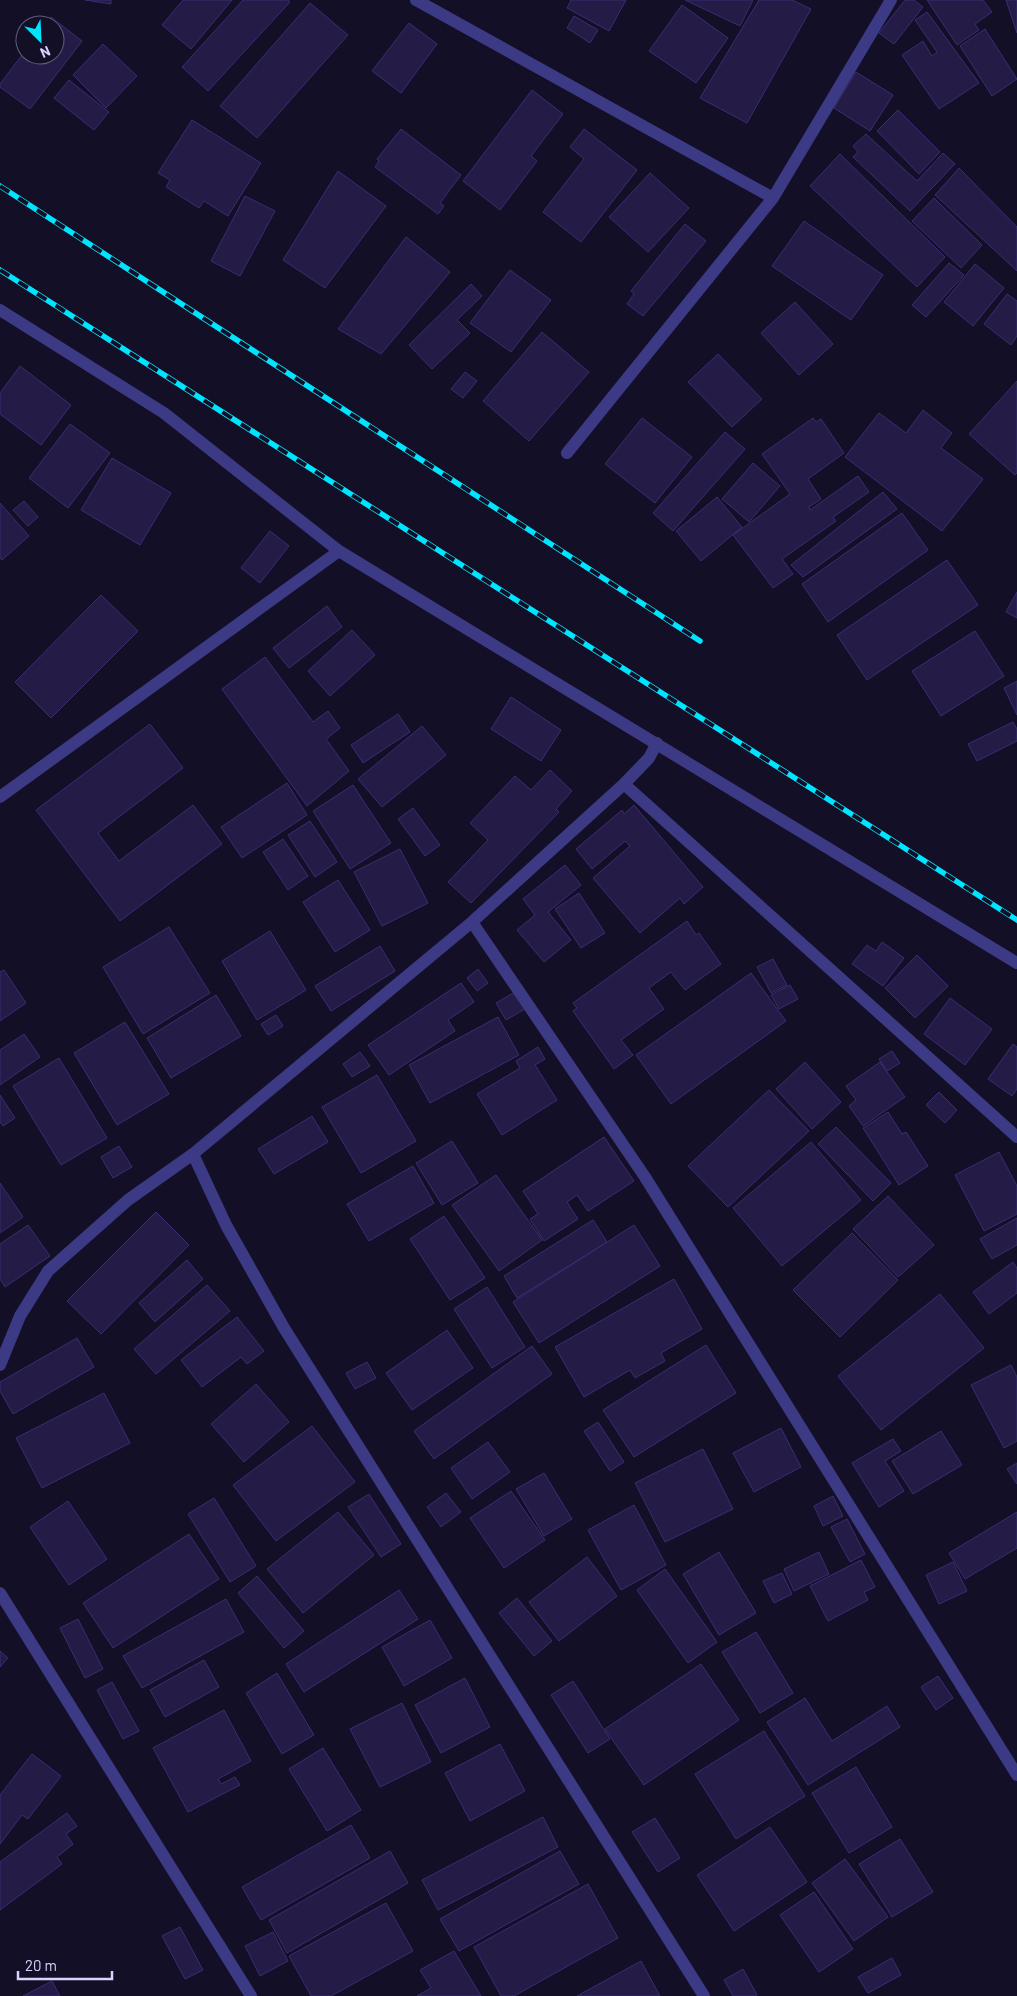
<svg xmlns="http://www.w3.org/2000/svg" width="1017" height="1996" viewBox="0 0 1017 1996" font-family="Barlow,sans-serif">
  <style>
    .building { fill: #241b47; stroke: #3b2d73 }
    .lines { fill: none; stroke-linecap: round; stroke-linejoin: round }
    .minor { stroke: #3d3a85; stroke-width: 12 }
    .rail-casing { stroke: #00e5ff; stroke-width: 5.5 }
    .rail { stroke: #130f26; stroke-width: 4; stroke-dasharray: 11; stroke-linecap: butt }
  </style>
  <rect width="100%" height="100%" fill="#130f26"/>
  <path class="building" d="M85,0H111V4Z
    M183,0H232L191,49L162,25Z
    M243,0H288L290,2L208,91L182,67Z
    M571,0H626L609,31L567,8Z
    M685,0H753L740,26Z
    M759,0H792L811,9L747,123L700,98Z
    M905,0H914L923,7L894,44L879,33Z
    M927,0H983L992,12L975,24L979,30L957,45Z
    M1006,0H1017V33Z
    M310,3L348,35L257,138L220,106Z
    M682,5L728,38L696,83L649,51Z
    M927,12L979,83L939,109L902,55L923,41L932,56L937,52L915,20Z
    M574,16L598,30L590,43L567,28Z
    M51,17L82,41L30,109L0,87V84L25,51V55H55V25H45Z
    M409,23L437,44L401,93L372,71Z
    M985,29L1017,79L992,96L960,46Z
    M103,44L137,76L106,108L73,75Z
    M856,72L893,95L870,131L834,108Z
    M69,80L109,112L94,130L54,98Z
    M532,90L563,114L531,156L537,161L500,210L463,181Z
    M898,110L940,152L919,174L877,131Z
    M192,120L261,163L228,216L204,201L199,208L166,187L170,180L158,173Z
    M401,129L461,175L440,203L444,206L438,214L375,167L379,161L377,159Z
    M584,129L637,170L581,242L543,212L584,159L570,147Z
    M866,134L917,181L943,153L955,164L910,211L853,157L858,152L853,146Z
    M840,154L945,257L917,287L810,186Z
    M959,168L1017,227V271L935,195Z
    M338,171L386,206L325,288L283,260Z
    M650,173L689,208L648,252L609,217Z
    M245,196L275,211L240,276L211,261Z
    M934,198L982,245L961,268L912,221Z
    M804,221L883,275L851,320L772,266Z
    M685,224L706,241L643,316L627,304L634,294L631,291Z
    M406,237L450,272L381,354L338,329Z
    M949,263L964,275L926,317L912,305Z
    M975,264L1004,288L973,326L944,302Z
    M510,270L551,300L511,352L470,323Z
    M471,284L482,296L457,320L470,333L432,369L409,345Z
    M1007,294L1017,301V336L1011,345L984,324Z
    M795,302L833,344L799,375L761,333Z
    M542,332L589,372L529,441L483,401Z
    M718,354L762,399L732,427L688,382Z
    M20,366L71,405L41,445L0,414V393Z
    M465,372L477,381L463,398L451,389Z
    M1017,381V473L1015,475L969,434Z
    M923,410L952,433L941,448L983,479L942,531L845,457L879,413L906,433Z
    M642,418L692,457L655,503L605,464Z
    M813,418L816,422L821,419L844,453L808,479L821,499L809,507L810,510L858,476L869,492L833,517L836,521L782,559L793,574L773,588L733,535L790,494L762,454Z
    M70,424L110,453L68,508L29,478Z
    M725,432L745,449L673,531L653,513Z
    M112,458L171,493L140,545L81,510Z
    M753,463L780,486L749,522L722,499Z
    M883,492L897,509L803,577L791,565Z
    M717,497L742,527L701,561L676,531Z
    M24,501L38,517L28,526L13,510Z
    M0,503L29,536L2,560L0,558Z
    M902,513L928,550L828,622L802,584Z
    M270,531L289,546L260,583L241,568Z
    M947,560L978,605L867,680L837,635Z
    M1017,592V618L1006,612Z
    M101,595L138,631L51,718L15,682Z
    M327,606L342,627L289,668L273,648Z
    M352,630L375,655L330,696L308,671Z
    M975,631L1004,676L941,716L912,671Z
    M265,657L313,722L328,711L340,728L326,739L349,771L307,806L222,689Z
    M1017,681V715L1004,688Z
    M511,697L561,730L541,761L491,729Z
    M398,714L410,732L363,763L351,745Z
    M1013,722L1017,729V741L977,761L968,744Z
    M150,724L183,768L98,833L119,861L193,805L222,844L120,921L36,810Z
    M422,726L446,755L382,807L358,779Z
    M550,770L572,791L556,809L559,812L471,903L448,882L488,840L470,823L515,776L531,790Z
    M287,783L307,815L242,858L221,827Z
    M353,785L391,843L350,869L313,811Z
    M634,805L703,887L684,904L680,898L640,933L593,878L630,846L625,841L592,869L576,849L622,810L624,814Z
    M413,808L440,845L425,856L398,819Z
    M310,821L337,862L315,877L288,835Z
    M283,839L308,876L288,890L263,852Z
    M400,849L428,903L382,926L354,872Z
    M565,865L581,885L548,912L571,940L544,962L517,930L535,915L523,899Z
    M338,880L370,930L335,952L303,902Z
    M579,893L605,933L581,948L555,909Z
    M687,921L696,935L699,933L721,964L685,990L671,972L649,988L664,1009L621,1040L633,1055L614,1069L573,1011L577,1008L573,1003Z
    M169,927L210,993L143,1034L103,967Z
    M270,931L306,990L257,1020L222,961Z
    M882,942L904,958L883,986L852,964L867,945L876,951Z
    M380,946L395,971L331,1011L315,986Z
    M917,955L948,986L915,1018L885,988Z
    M773,959L787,985L771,993L757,967Z
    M478,969L488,983L477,991L467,978Z
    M4,970L26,1003L0,1021V972Z
    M751,973L786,1021L671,1104L636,1055Z
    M461,983L474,1002L448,1020L455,1031L389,1075L368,1045Z
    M790,985L798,999L779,1009L771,995Z
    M515,992L525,1009L506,1020L496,1003Z
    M216,995L241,1036L171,1078L147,1038Z
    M950,998L992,1029L965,1065L924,1034Z
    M276,1015L283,1026L268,1035L261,1024Z
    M498,1017L519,1055L430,1103L409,1065Z
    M125,1022L169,1094L117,1125L74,1053Z
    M24,1034L40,1057L0,1085V1050Z
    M1013,1044L1017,1047V1089L1012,1096L988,1079Z
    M538,1047L545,1059L535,1065L557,1100L502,1135L477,1094L520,1068L516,1061Z
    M892,1051L900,1063L887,1071L879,1059Z
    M360,1052L370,1066L352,1077L343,1064Z
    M59,1058L107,1138L61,1165L13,1086Z
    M805,1062L841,1102L812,1129L776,1089Z
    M880,1062L905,1097L863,1126L849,1106L856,1100L846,1086Z
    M377,1075L416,1141L361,1173L322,1107Z
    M769,1090L809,1131L728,1207L688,1166Z
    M939,1092L957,1110L945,1123L926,1105Z
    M0,1095L15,1118L3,1126L0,1122Z
    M888,1112L902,1134L906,1132L928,1166L899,1185L863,1128Z
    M312,1116L328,1142L274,1174L258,1149Z
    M836,1127L891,1183L873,1201L818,1144Z
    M604,1137L634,1181L588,1211L577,1195L567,1202L578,1219L544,1241L530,1219L538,1214L523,1191Z
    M452,1141L478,1183L442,1205L416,1163Z
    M811,1142L861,1200L782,1266L733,1208Z
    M119,1146L132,1167L113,1178L101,1157Z
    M999,1152L1017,1186V1214L984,1231L955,1175Z
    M413,1166L434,1203L369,1241L347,1204Z
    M496,1175L542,1240L499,1271L452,1205Z
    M0,1183L23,1217L0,1233Z
    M888,1196L934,1245L898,1277L853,1229Z
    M156,1212L189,1245L101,1334L67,1301Z
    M444,1216L485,1278L450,1300L410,1239Z
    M1017,1218V1245L992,1259L980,1239Z
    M593,1220L607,1242L517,1298L504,1276Z
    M28,1225L50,1256L5,1287L0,1279V1244Z
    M634,1225L660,1266L539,1343L513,1302Z
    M852,1233L898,1280L840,1337L793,1290Z
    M187,1260L203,1279L155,1322L139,1303Z
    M1013,1262L1017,1268V1293L989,1314L973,1292Z
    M674,1279L702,1329L661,1353L665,1361L635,1378L630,1370L584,1397L555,1347Z
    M207,1285L230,1311L156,1374L134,1349Z
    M487,1287L525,1347L492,1368L454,1309Z
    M940,1294L984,1348L881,1430L838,1376Z
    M237,1317L264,1351L247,1364L241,1357L202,1387L181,1360Z
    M447,1330L473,1368L412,1410L386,1373Z
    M77,1338L94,1367L13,1414L0,1391V1382Z
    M706,1345L736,1393L634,1457L603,1410Z
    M532,1346L552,1374L434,1459L414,1431Z
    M367,1362L376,1378L355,1389L346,1373Z
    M1011,1365L1017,1377V1441L1004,1448L971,1385Z
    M256,1384L289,1422L244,1462L211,1424Z
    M104,1393L130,1443L42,1488L16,1438Z
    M598,1422L624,1462L610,1471L584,1431Z
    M312,1426L355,1482L276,1541L233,1485Z
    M781,1428L801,1467L754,1492L733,1453Z
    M941,1431L962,1465L913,1494L892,1461Z
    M893,1439L901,1451L885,1461L904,1491L879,1507L852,1463Z
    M488,1442L510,1472L472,1499L451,1468Z
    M703,1449L733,1509L665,1542L635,1483Z
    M1017,1463V1484L1007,1469Z
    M544,1473L572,1519L544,1536L516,1489Z
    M511,1491L545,1540L504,1568L470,1518Z
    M446,1493L461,1512L441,1527L427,1507Z
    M369,1494L401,1544L381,1557L348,1507Z
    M833,1496L843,1516L823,1526L814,1506Z
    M214,1498L256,1566L230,1582L188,1514Z
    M68,1501L107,1559L69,1585L30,1527Z
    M634,1505L666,1565L621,1590L588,1530Z
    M338,1512L374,1555L303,1613L267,1569Z
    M1017,1512V1548L965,1579L949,1553Z
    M847,1519L865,1554L850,1562L831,1527Z
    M189,1534L219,1579L113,1648L83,1603Z
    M719,1552L756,1613L719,1635L683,1574Z
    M819,1552L829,1574L794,1591L784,1569Z
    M587,1557L617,1596L559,1641L529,1602Z
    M861,1560L875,1587L864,1592L868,1600L828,1621L810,1586Z
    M953,1562L967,1591L939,1604L926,1575Z
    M665,1569L717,1642L688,1663L637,1590Z
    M782,1573L792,1594L774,1603L763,1581Z
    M257,1576L304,1631L284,1648L238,1593Z
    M399,1590L418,1619L304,1692L286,1664Z
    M517,1598L552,1641L534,1656L499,1613Z
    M226,1599L244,1632L142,1688L123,1656Z
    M78,1619L103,1669L85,1678L60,1628Z
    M430,1620L452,1658L404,1686L382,1647Z
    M756,1632L793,1693L760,1713L722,1652Z
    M0,1651L8,1658L0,1667Z
    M204,1660L219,1687L165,1717L150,1690Z
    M701,1664L739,1720L644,1785L605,1729Z
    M277,1673L314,1735L282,1754L246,1693Z
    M938,1676L953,1698L936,1710L921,1687Z
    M465,1678L490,1727L441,1753L415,1705Z
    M573,1681L610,1739L588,1753L551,1695Z
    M112,1682L139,1731L123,1739L97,1690Z
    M805,1698L832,1741L887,1706L900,1727L808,1785L767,1722Z
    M402,1703L431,1762L380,1787L350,1729Z
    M224,1710L251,1761L218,1779L221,1784L235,1777L240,1785L188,1812L153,1748Z
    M764,1731L805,1796L736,1839L695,1774Z
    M500,1744L525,1791L470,1821L445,1773Z
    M323,1748L361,1810L327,1831L289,1769Z
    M32,1754L61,1776L28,1819L22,1815L0,1844V1795Z
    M856,1767L892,1827L849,1853L812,1793Z
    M67,1813L77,1826L66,1834L73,1844L57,1857L62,1864L0,1910V1862Z
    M543,1817L558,1847L438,1910L422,1880Z
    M655,1818L680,1858L658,1872L632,1832Z
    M351,1825L370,1858L261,1920L242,1887Z
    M770,1827L807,1882L734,1931L697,1875Z
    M900,1839L933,1892L892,1917L859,1864Z
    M390,1851L408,1883L287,1953L269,1920Z
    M560,1851L579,1884L459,1951L440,1919Z
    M845,1859L888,1917L854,1941L812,1883Z
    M588,1884L618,1938L514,1996H501L474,1947Z
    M814,1892L853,1949L819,1972L780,1915Z
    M386,1903L413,1951L331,1996H311L289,1956Z
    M180,1927L203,1970L185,1979L162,1936Z
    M273,1932L288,1961L260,1976L245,1946Z
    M454,1951L481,1996H417L431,1988L420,1970Z
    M892,1958L901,1975L868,1993L858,1977Z
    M641,1961L660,1996H577Z
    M743,1969L757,1995L755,1996H733L724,1980Z
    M52,1981L60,1996H23Z"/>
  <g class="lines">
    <path class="minor" d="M416,0L773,198
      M0,310L164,413L339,551L1017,963
      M567,453L773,198L891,0
      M624,784L1017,1137
      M0,797L339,551
      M472,922L645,1177L1017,1775
      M193,1154L226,1225L284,1328L704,1996
      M0,1365L20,1316L48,1271L128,1200L193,1154L472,922L624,784L649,758L657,743
      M0,1593L251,1996"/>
    <g class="rail-casing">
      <path id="rail" d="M0,186L700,641
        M0,270L1017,920"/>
    </g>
    <use href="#rail" class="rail"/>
  </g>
  <g transform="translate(40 40) rotate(156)"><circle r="24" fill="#130f26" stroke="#625e7d"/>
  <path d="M0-4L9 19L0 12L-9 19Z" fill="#00e5ff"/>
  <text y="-8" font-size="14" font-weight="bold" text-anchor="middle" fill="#d9d4ff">N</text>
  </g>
  <path d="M18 1971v8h94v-8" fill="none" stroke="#d9d4ff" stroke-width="2.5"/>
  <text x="25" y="1971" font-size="15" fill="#d9d4ff" stroke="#130f26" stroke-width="4" paint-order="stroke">20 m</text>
</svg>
